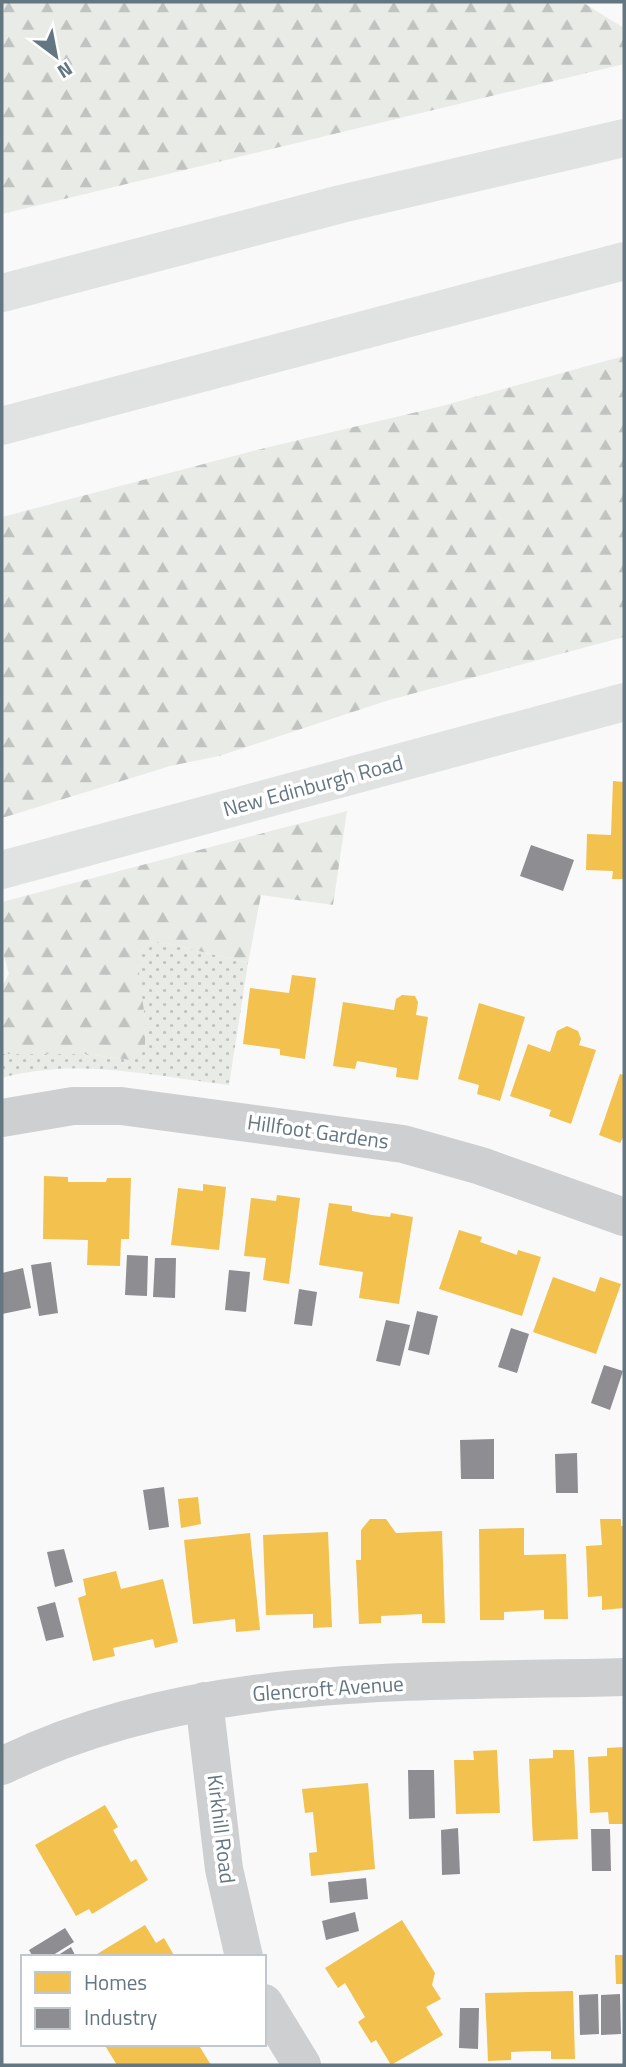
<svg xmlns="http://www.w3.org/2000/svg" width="626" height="2067" viewBox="0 0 626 2067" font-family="'Titillium Web',sans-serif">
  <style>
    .grass { fill: url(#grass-dots) }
    .forest { fill: url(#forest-firs) }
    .homes { fill: #f2c14e }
    .industry { fill: #8d8d92 }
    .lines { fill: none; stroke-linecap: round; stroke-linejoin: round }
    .street { stroke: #cecfd0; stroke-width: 38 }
    .primary { stroke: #e1e2e2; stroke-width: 38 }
    .highway { stroke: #e1e2e2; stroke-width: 38 }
    .labels { text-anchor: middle; stroke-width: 7; stroke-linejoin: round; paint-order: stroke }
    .street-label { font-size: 21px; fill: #657683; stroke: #fff }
  </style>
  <defs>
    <pattern id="grass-dots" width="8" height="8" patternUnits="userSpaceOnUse" patternTransform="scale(1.75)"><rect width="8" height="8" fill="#e8ebe6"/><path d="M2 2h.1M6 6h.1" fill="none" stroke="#c0c3c0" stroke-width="1.8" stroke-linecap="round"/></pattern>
    <pattern id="forest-firs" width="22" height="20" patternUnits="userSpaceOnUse" patternTransform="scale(1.75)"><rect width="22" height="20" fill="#e8ebe6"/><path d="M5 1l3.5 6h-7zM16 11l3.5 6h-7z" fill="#c0c3c0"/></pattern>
  </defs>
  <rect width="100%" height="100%" fill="#f9f9f9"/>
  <path class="grass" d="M162,942L248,963L229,1085C154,1076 76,1057 2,1078V1054H86L130,1060L145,1020L136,956L149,943Z"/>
  <path class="forest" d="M2,2H582L624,28V64L2,214Z
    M624,356V637L389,700L219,756L170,766L2,818V517L265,448L438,407Z
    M347,811L333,905L261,895L248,963L162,942L149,943L137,955L145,1020V1049L139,1056L130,1060L86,1054H2V987L9,974L2,949V902Z"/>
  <path class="homes" d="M613,781L624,782V879H612L613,871L586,870L587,834L611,835Z
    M292,975L316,978L305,1059L280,1055V1049L243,1044L250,988L289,993Z
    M402,995L415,996L418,1002L416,1015L428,1017L418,1080L396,1077L397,1068L357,1061L355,1069L333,1066L343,1002L394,1010L396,999Z
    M479,1003L525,1017L500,1101L477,1094L479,1085L458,1079Z
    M567,1026L578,1031L581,1039L579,1045L596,1050L571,1124L549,1116L551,1110L510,1096L528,1044L550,1052L557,1031Z
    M620,1074L624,1075V1136L620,1143L599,1135Z
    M44,1176L68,1177V1182H106L107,1178H131L129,1239H121L120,1266L87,1265L88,1240L43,1239Z
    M203,1184L226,1187L219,1250L171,1245L178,1188L203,1191Z
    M277,1195L300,1198L289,1284L263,1280L266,1258L244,1256L251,1198L276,1201Z
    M329,1203L352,1206V1211L372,1215L390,1217L391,1213L413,1217L399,1304L359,1298L363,1272L319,1265Z
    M459,1230L482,1237L480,1242L517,1255L518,1250L541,1257L522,1316L439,1289Z
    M553,1277L595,1292L600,1277L621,1284L596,1354L533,1332Z
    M198,1497L201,1524L181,1528L178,1499Z
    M370,1519H386L396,1533L442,1531L445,1623H422V1614L381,1616V1623L359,1624L356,1560H361V1530Z
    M600,1519H621V1526H624V1608L602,1610V1596L588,1597L586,1546L602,1545Z
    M524,1528V1555L566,1554L568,1619H544V1610L504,1612V1620H480L479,1529Z
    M328,1532L332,1627L313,1628V1614L266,1615L263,1535Z
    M250,1533L260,1630L236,1632L235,1619L193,1624L184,1540Z
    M116,1571L121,1589L163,1579L178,1642L155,1648L153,1639L113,1648L115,1656L93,1661L78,1598L86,1595L83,1579Z
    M624,1747V1824H609L608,1812L590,1813L588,1757L607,1756V1748Z
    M497,1750L500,1813L456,1814L454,1760H474L473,1751Z
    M553,1750H574L578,1839L533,1841L529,1759L553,1758Z
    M368,1783L375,1869L311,1876L309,1853L317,1852L313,1812L305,1813L302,1789Z
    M105,1805L118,1827L113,1830L131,1862L136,1859L148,1880L92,1914L89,1909L76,1916L35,1845Z
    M402,1920L435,1973L432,1985L441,1999L426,2007L443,2035L391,2065L376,2040L371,2043L358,2022L365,2017L345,1983L338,1988L325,1968Z
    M145,1925L156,1943L164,1938L175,1957H99L97,1954Z
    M615,1955H624V1984H616Z
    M573,1991L575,2059H551V2051H532L511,2052V2060L488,2061L485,1993Z
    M104,2044H198L211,2065H117Z"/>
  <path class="industry" d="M531,845L574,860L563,891L520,876Z
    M127,1255L148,1256L147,1296L125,1295Z
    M155,1258H176L175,1298L153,1297Z
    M51,1262L58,1313L39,1316L31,1265Z
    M23,1268L31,1308L2,1314V1273Z
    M229,1270L250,1272L246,1312L225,1310Z
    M299,1289L317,1292L312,1326L294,1324Z
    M417,1311L438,1316L429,1355L408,1350Z
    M386,1320L410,1325L400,1366L376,1361Z
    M511,1328L529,1334L517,1373L498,1367Z
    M604,1365L623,1371L610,1410L591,1403Z
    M494,1439V1479H461L460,1440Z
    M577,1453L578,1493H556L555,1454Z
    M164,1487L169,1527L149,1530L143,1490Z
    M64,1549L73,1582L55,1587L47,1552Z
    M55,1602L64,1637L46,1641L37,1607Z
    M408,1770H434L435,1818L409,1819Z
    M458,1828L460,1874L442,1875L441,1830Z
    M591,1829H610L611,1871H592Z
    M366,1878L368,1899L330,1903L328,1882Z
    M355,1912L359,1931L326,1940L322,1921Z
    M65,1928L74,1942L50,1957H33L29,1950Z
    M71,1947L76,1957H55Z
    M598,1994L599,2034L580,2035L579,1995Z
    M620,1994L621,2034L601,2035V1995Z
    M460,2008H479L478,2049L459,2048Z"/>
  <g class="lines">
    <path class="street" d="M2,1118L73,1106H121L403,1144L481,1166L624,1217
      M204,1701L224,1869L244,1957
      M2,1766C195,1671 415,1683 624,1677
      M264,2003L302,2065"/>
    <path class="primary" d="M2,870L624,702"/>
    <path class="highway" d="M2,293L341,204L624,138
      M2,426L624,261"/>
  </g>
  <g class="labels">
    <g class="street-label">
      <text transform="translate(313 786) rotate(-15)" y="7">New Edinburgh Road</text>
      <text transform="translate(318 1132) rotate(8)" y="7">Hillfoot Gardens</text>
      <text transform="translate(328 1689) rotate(-4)" y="7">Glencroft Avenue</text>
      <text transform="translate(221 1829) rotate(83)" y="7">Kirkhill Road</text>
    </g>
  </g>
  <rect width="626" height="2067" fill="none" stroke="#657683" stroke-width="7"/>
  <rect x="21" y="1955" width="245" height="91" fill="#ffffff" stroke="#c1c8cd" stroke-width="2"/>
  <rect x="35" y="1972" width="35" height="21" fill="#f2c14e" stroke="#c1c8cd" stroke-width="2"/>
  <text x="84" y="1990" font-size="21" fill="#657683">Homes</text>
  <rect x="35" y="2008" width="35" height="21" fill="#8d8d92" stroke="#c1c8cd" stroke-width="2"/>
  <text x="84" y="2025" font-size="21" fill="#657683">Industry</text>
  <g transform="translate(56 56) rotate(148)" stroke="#ffffff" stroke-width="5" paint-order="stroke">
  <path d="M0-5L12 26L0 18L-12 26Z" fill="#657683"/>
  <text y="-10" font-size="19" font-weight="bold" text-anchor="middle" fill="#657683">N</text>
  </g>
</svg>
